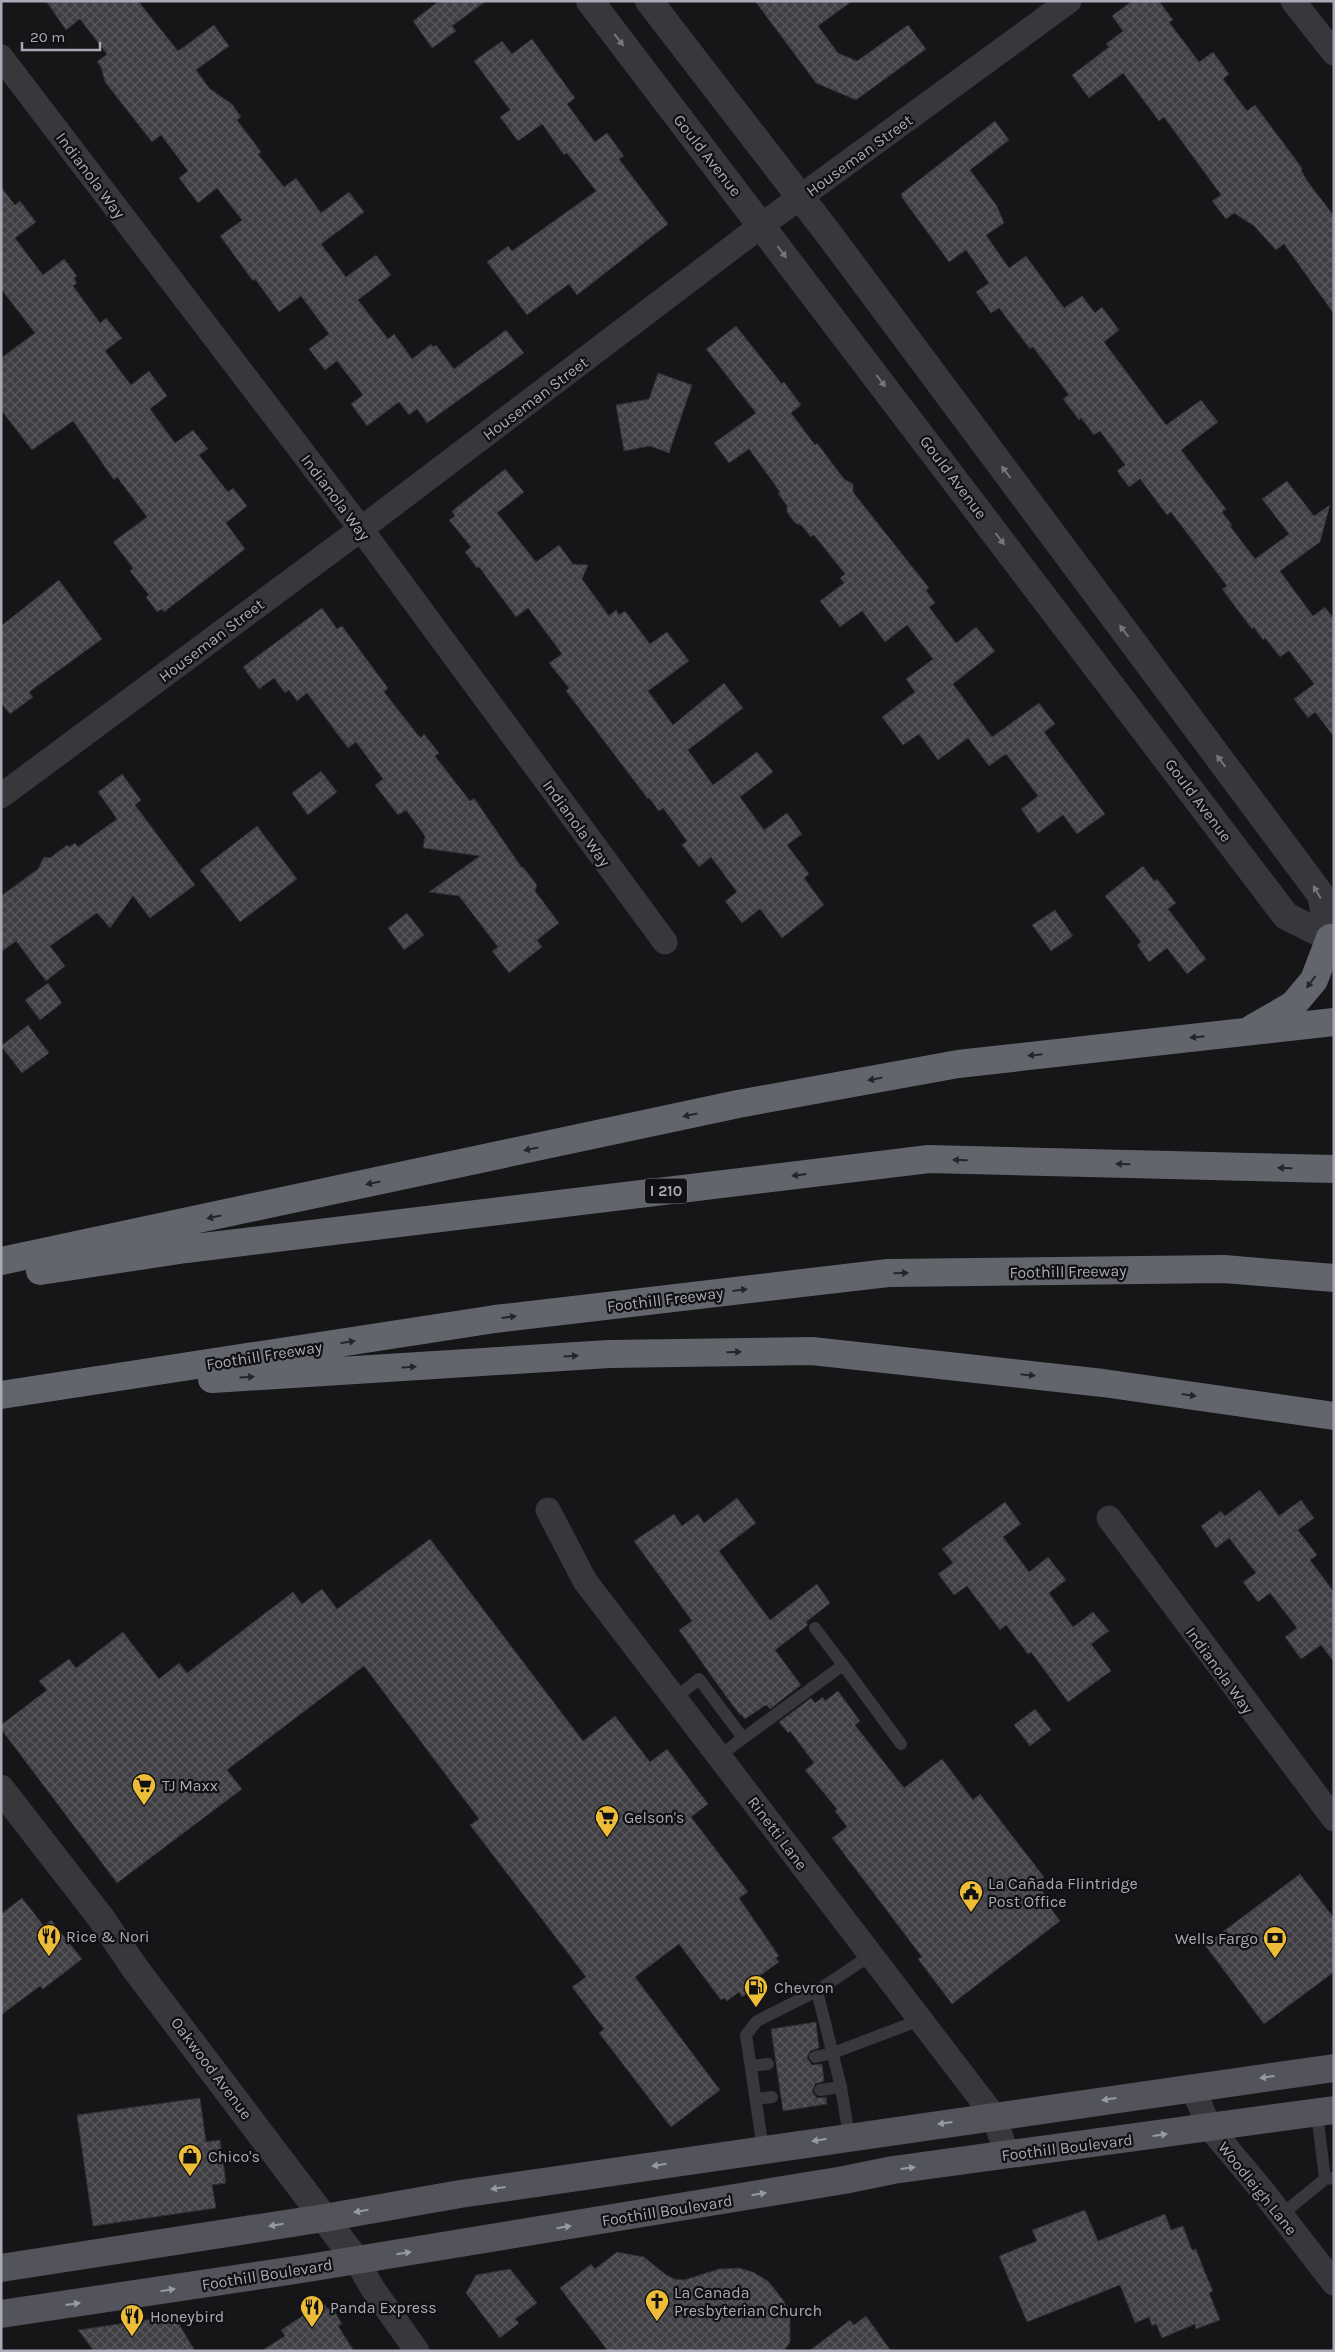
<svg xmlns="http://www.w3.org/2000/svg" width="1335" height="2352" viewBox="0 0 1335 2352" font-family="Karla,sans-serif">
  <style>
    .building { fill: url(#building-cross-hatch); stroke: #303033 }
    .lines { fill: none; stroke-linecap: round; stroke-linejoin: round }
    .service { stroke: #37373c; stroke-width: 12 }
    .minor { stroke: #37373c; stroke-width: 25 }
    .tertiary { stroke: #37373c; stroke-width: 28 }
    .primary { stroke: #53545b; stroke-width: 28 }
    .motorway { stroke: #63656d; stroke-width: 28 }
    .oneway { fill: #757780 }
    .oneway2 { fill: #262529 }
    .oneway3 { fill: #979aa5 }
    .labels { text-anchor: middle; stroke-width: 4.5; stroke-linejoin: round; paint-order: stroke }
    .shield { fill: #111012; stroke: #7b7c86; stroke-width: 1 }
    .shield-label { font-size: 15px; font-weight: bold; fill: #a8abb7 }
    .street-label { font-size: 16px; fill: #a8abb7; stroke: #111012 }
    .poi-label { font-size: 16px; fill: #a8abb7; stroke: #111012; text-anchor: start }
  </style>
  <defs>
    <pattern id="building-cross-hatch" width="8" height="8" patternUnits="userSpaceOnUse" patternTransform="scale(1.25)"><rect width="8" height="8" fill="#404044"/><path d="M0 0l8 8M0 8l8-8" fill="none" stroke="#59595d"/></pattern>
  </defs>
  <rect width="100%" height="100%" fill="#161517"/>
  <path class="building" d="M46,1H138L178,51L214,25L229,46L196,70L210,89L232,104L241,117L237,120L261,152L258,154L284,187L296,178L321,213L349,192L364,212L321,244L346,277L376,255L391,275L358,300L388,339L394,334L412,359L431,344L433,347L436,345L454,369L506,330L524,353L427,423L417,409L409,415L399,402L367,426L351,404L363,395L337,361L325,370L309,349L329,334L301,296L279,312L255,279L253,281L220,236L242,220L217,188L198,203L179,178L188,171L161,135L152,142L105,82L101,67L97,62L107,54L80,19L66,30Z
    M439,1H486L452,26L456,31L432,48L413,21Z
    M755,1H852L818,26L838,53L857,61L908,25L926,49L856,100L816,83Z
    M1132,1H1159L1173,20L1169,22L1199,62L1213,52L1229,74L1223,79L1247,111L1255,105L1302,168L1301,170L1308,182L1334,216V314L1284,244L1276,250L1254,226L1234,213L1226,219L1212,201L1221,195L1164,117L1159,121L1123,73L1089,98L1072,75L1109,47L1106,44L1123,31L1112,16Z
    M532,39L575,98L567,104L595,142L607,133L624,156L619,159L668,224L577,295L569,284L527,315L487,262L508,246L512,251L596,191L567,153L564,155L542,124L518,141L500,117L510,110L474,61L502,41L512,54Z
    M995,121L1009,140L970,170L997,206L1004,223L986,235L1009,268L1026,256L1064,308L1082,296L1095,313L1102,307L1119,330L1104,342L1166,425L1201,400L1218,422L1181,450L1226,509L1222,512L1232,525L1230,526L1255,559L1289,534L1262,499L1287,481L1314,516L1330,505L1320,542L1280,571L1313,616L1325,607L1334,619V737L1315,712L1308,718L1294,699L1314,684L1289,651L1280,657L1265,638L1263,640L1254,627L1252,629L1222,589L1227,586L1171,512L1167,515L1140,479L1129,487L1117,471L1125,465L1100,431L1094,435L1081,418L1079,420L1063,399L1069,395L1033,347L1030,349L999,308L991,313L976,292L989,283L966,250L949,262L903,199L901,194Z
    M1,187L15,205L20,201L36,222L15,238L43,275L64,259L77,276L74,278L77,283L73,286L100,323L106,318L122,338L105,351L131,385L149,371L167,396L150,409L175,443L193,430L208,449L199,455L228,492L233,488L247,506L226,523L245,549L164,612L162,609L157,612L146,597L149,595L130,571L133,568L113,542L147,517L117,477L114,480L73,421L32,450L1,410V358L35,333L1,289Z
    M736,326L782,384L784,382L801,405L791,413L815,445L817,443L844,479L853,484V492L929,588L926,590L935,603L929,607L956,643L976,627L995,651L953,684L992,737L1039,703L1055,724L1044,732L1105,814L1077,834L1063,815L1038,833L1021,809L1038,796L1006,754L989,766L968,738L938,760L919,734L903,745L882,717L915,692L906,679L933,659L907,625L885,642L862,611L840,627L820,601L844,583L840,578L845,574L814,535L811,537L801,525L795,523L787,512V506L778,493L780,492L749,449L729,463L714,443L756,413L706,349Z
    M658,373L692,385L669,453L650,446L624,451L616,405L649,399Z
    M505,469L524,492L497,513L536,562L559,545L573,564L588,565L582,579L609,616L616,610L619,615L625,611L650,644L667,632L689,661L648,691L673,725L724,683L743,708L688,750L713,785L757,752L773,772L740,797L764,830L787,813L802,834L787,845L809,874L804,878L824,905L782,938L760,909L742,923L725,901L737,892L711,857L699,867L682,845L687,841L663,808L659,811L649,798L648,799L566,691L569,688L549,663L562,654L528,608L516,617L479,567L477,568L465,552L471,547L449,520L455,516L452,511Z
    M59,580L102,639L29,692L33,697L10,714L1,703V626Z
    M322,608L337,629L342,626L388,688L384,692L418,735L421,738L424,734L439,753L435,756L470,801L474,798L522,868L523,867L537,885L535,891L559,923L537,940L542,947L509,973L492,951L498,947L459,896L429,892L480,856L423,848L425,836L406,810L398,815L375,785L383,779L356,742L348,748L307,693L297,701L289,690L285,693L274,678L259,689L243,667Z
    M321,771L337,792L308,815L292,793Z
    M122,774L141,800L135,805L195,885L150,918L133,896L110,928L97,913L50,946L65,966L46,981L16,941L1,952V896L38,869L44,857L50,858L67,845L69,847L75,843L78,847L117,819L98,792Z
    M257,826L297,879L240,922L200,870Z
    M1143,866L1154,881L1157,879L1176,903L1168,909L1206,959L1187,974L1167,948L1149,962L1137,945L1141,942L1105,896Z
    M1055,910L1073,936L1051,951L1032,925Z
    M407,913L424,935L404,950L388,928Z
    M48,983L62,1003L40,1020L25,1000Z
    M28,1025L49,1053L22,1073L1,1046Z
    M1260,1490L1279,1516L1301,1500L1314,1518L1298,1530L1317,1555L1310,1560L1334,1592V1662L1321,1645L1301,1659L1285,1637L1297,1628L1270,1593L1258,1602L1243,1582L1256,1573L1229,1538L1216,1548L1201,1526L1221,1511L1225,1516Z
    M737,1498L756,1523L719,1551L770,1620L817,1584L830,1603L806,1622L808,1625L775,1650L801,1685L770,1709L766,1705L745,1719L741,1714L740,1715L720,1688L679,1630L692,1621L634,1541L674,1514L682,1526L698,1514L704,1523Z
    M1005,1502L1021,1524L1003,1537L1029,1572L1048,1557L1066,1580L1049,1593L1073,1627L1093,1612L1109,1631L1091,1644L1111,1671L1068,1702L1031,1652L1028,1654L1006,1625L1000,1630L967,1586L954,1595L938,1574L953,1563L942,1549Z
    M430,1539L583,1741L615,1716L650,1762L667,1749L708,1804L691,1817L748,1892L739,1898L779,1956L776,1958L779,1962L758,1977L762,1982L742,1997L739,1992L727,2001L724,1998L721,2000L679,1944L635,1977L720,2090L671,2127L599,2033L604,2029L572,1987L586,1977L470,1825L479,1819L364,1666L227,1770L242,1789L117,1883L1,1729V1725L47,1690L39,1681L69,1659L76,1668L123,1632L159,1679L179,1663L187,1673L293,1592L302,1604L322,1589L337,1609Z
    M838,1691L860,1721L855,1725L904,1788L942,1759L973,1800L980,1794L1044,1877L1036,1883L1051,1903L1048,1905L1060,1921L952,2004L918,1959L922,1957L832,1838L847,1827L835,1811L837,1809L805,1770L814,1763L790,1731L788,1733L779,1722L811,1698L815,1703L823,1697L825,1701Z
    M1035,1709L1051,1730L1030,1746L1014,1725Z
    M1300,1874L1334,1918V1972L1264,2024L1205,1945Z
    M22,1898L44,1926L51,1920L82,1959L43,1989L40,1986L1,2015V1914Z
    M816,2022L819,2048L810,2051L807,2058L812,2065L822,2064L824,2081L815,2084L812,2092L817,2098L826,2097L827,2104L783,2111L771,2029Z
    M200,2098L206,2142L220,2140L226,2183L212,2185L216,2208L93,2226L77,2115Z
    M1085,2210L1098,2241L1165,2214L1171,2230L1183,2226L1192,2250L1196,2249L1204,2270L1213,2291L1209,2293L1220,2320L1196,2329L1195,2324L1162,2338L1156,2324L1152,2326L1149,2317L1135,2323L1120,2285L1027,2322L999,2256L1037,2241L1032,2230Z
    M617,2252L644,2257L665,2274L674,2279L684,2280L719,2269L739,2268L753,2272L768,2281L784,2301L790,2319V2342L784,2351H608L560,2288L591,2264L595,2269Z
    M510,2269L537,2303L515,2319L519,2323L500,2338L466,2293L476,2275Z
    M323,2303L328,2309L332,2307L342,2324L338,2326L354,2351H261L285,2336L281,2330Z
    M174,2316L195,2351H94L78,2330Z
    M866,2316L891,2351H809L850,2320L854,2325Z"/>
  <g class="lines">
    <path class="service" d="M815,1628L843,1665
      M675,1698L699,1679L743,1738
      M719,1756L843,1665L901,1744
      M817,1991L841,2087L849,2136
      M815,2057L833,2053L920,2020
      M751,2066L768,2064
      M820,2090L841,2087
      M756,2099L772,2097
      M1317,2113L1325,2179L1334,2178
      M763,2149L746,2035L757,2021L817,1991L871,1955
      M1281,2215L1325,2179"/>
    <path class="minor" d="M1293,1L1334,53
      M1,57L361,529L665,942
      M1,796L361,529L762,225L1069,1
      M548,1510L585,1581L994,2116L1007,2155
      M1109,1518L1334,1819
      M1192,2087L1210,2128L1261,2189L1334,2283
      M356,2260L373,2289L417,2351"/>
    <path class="tertiary" d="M590,1L1286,916L1330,938
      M649,1L828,233L1321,895L1330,938L1334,943
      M1,1789L101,1918L134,1967L356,2260"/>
    <path class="primary" d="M1,2268L324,2218L460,2194L1334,2068
      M1,2314L302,2269L844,2180L893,2170L1334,2110"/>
    <path class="motorway" d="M1253,1028L1293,1005L1314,980L1330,938
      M1,1261L738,1104L958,1064L1334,1022
      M40,1271L186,1249L929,1159L1334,1169
      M212,1379L609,1354L812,1351L1103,1383L1334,1416
      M1,1395L495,1319L888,1273L1224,1269L1334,1278"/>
  </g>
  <defs><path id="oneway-solid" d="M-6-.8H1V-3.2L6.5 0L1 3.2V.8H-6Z" transform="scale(1.25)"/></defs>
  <g class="oneway">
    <use href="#oneway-solid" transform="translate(619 40) rotate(52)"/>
    <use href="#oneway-solid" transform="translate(782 252) rotate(53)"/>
    <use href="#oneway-solid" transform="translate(881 381) rotate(53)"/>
    <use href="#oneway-solid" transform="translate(1006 472) rotate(-127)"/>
    <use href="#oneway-solid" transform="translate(1000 539) rotate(53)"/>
    <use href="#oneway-solid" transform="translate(1124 631) rotate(-127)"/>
    <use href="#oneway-solid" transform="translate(1221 761) rotate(-127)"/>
    <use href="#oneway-solid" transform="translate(1317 892) rotate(-120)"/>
  </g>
  <g class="oneway2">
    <use href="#oneway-solid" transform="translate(1311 982) rotate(126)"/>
    <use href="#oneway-solid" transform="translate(1197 1037) rotate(174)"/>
    <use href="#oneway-solid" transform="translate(1035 1055) rotate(174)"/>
    <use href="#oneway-solid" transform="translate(875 1079) rotate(169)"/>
    <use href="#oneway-solid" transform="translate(690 1115) rotate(168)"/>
    <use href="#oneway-solid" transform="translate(531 1149) rotate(168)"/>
    <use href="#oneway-solid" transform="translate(960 1160) rotate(-178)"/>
    <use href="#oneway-solid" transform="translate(1123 1164) rotate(-178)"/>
    <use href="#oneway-solid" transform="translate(1285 1168) rotate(-178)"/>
    <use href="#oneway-solid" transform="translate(799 1175) rotate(173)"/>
    <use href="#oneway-solid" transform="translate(373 1183) rotate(168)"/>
    <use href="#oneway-solid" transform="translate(214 1217) rotate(168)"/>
    <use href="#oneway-solid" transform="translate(901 1273) rotate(-1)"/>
    <use href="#oneway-solid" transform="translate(740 1290) rotate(-7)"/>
    <use href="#oneway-solid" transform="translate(509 1317) rotate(-7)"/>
    <use href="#oneway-solid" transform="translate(348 1342) rotate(-9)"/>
    <use href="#oneway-solid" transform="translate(734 1352) rotate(-1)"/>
    <use href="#oneway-solid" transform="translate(571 1356) rotate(-4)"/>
    <use href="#oneway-solid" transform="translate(409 1367) rotate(-4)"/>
    <use href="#oneway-solid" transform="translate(1028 1375) rotate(6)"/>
    <use href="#oneway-solid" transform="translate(247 1377) rotate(-4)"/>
    <use href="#oneway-solid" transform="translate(1189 1395) rotate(8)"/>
  </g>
  <g class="oneway3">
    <use href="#oneway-solid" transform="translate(1267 2077) rotate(172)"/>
    <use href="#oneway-solid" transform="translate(1109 2099) rotate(172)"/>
    <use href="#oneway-solid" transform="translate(945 2123) rotate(172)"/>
    <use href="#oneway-solid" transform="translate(1160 2135) rotate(-8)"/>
    <use href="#oneway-solid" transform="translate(819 2140) rotate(172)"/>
    <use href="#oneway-solid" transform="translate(659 2165) rotate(171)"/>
    <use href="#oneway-solid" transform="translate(908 2168) rotate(-7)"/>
    <use href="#oneway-solid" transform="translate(498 2188) rotate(172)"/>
    <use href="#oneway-solid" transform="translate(759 2194) rotate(-9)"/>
    <use href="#oneway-solid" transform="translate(361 2211) rotate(170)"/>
    <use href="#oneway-solid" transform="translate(276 2225) rotate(171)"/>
    <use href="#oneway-solid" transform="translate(564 2227) rotate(-9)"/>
    <use href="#oneway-solid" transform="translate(404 2253) rotate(-9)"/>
    <use href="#oneway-solid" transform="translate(168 2290) rotate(-9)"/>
    <use href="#oneway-solid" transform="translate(73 2304) rotate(-8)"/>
  </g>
  <defs>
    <g id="supermarket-pin" transform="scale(1.25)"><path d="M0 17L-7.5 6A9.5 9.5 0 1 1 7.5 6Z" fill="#edbd38" stroke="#111012"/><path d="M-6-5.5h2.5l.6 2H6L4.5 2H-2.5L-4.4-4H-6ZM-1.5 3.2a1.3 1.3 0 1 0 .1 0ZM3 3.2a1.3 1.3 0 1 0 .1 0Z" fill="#111"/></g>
    <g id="civic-pin" transform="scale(1.25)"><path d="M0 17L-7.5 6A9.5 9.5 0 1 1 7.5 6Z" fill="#edbd38" stroke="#111012"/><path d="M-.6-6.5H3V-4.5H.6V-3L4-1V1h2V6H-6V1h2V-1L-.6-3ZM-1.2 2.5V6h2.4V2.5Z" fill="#111"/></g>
    <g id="restaurant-pin" transform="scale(1.25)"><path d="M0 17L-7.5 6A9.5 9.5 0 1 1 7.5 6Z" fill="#edbd38" stroke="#111012"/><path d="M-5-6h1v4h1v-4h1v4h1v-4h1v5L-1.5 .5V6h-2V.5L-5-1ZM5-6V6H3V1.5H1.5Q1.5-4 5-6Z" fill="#111"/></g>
    <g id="bank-pin" transform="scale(1.25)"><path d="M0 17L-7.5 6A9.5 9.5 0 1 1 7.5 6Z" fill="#edbd38" stroke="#111012"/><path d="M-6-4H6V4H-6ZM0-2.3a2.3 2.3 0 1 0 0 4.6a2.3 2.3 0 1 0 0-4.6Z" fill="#111"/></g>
    <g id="fuel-pin" transform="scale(1.25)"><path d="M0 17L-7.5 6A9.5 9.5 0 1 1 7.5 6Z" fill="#edbd38" stroke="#111012"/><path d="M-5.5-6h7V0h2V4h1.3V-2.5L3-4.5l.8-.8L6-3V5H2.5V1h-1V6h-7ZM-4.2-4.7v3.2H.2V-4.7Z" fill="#111"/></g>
    <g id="shop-pin" transform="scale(1.25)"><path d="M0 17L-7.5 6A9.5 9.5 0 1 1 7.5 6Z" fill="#edbd38" stroke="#111012"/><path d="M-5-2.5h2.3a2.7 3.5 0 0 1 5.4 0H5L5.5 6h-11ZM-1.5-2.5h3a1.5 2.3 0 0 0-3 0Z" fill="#111"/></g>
    <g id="church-pin" transform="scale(1.25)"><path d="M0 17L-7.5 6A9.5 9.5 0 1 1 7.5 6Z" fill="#edbd38" stroke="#111012"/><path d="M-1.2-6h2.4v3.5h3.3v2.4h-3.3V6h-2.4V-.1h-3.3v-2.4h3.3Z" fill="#111"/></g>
  </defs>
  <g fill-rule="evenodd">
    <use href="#supermarket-pin" x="144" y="1785"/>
    <use href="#supermarket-pin" x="607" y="1817"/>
    <use href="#civic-pin" x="971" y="1892"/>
    <use href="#restaurant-pin" x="49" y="1936"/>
    <use href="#bank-pin" x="1275" y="1938"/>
    <use href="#fuel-pin" x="756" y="1987"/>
    <use href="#shop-pin" x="190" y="2156"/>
    <use href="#church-pin" x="657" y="2301"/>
    <use href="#restaurant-pin" x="312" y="2307"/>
    <use href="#restaurant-pin" x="132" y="2316"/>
  </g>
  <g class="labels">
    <rect class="shield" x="645" y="1178.5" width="42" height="25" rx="4"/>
    <g class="shield-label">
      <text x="666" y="1196">I 210</text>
    </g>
    <g class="street-label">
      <text transform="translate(708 155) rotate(52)" y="6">Gould Avenue</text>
      <text transform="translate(859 155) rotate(-36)" y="6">Houseman Street</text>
      <text transform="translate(91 175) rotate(53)" y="6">Indianola Way</text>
      <text transform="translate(535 398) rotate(-37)" y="6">Houseman Street</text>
      <text transform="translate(954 477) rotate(53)" y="6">Gould Avenue</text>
      <text transform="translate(336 497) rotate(53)" y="6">Indianola Way</text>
      <text transform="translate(211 640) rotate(-37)" y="6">Houseman Street</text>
      <text transform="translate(1199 800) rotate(53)" y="6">Gould Avenue</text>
      <text transform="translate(577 823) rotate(54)" y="6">Indianola Way</text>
      <text transform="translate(1068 1271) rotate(-1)" y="6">Foothill Freeway</text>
      <text transform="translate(665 1299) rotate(-7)" y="6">Foothill Freeway</text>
      <text transform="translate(264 1355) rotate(-9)" y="6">Foothill Freeway</text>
      <text transform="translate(1220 1670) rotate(54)" y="6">Indianola Way</text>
      <text transform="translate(778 1833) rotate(53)" y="6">Rinetti Lane</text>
      <text transform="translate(212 2068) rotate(53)" y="6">Oakwood Avenue</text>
      <text transform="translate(1067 2147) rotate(-7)" y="6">Foothill Boulevard</text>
      <text transform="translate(1258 2188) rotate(51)" y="6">Woodleigh Lane</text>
      <text transform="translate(667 2210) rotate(-9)" y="6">Foothill Boulevard</text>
      <text transform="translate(267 2274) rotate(-9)" y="6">Foothill Boulevard</text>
    </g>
    <g class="poi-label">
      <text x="162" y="1791">TJ Maxx</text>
      <text x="624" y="1823">Gelson's</text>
      <text x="988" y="1889">La Cañada Flintridge<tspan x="988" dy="18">Post Office</tspan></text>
      <text x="66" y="1942">Rice &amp; Nori</text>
      <text x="1258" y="1944" text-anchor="end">Wells Fargo</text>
      <text x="774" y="1993">Chevron</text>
      <text x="208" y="2162">Chico's</text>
      <text x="674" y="2298">La Canada<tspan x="674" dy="18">Presbyterian Church</tspan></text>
      <text x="330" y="2313">Panda Express</text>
      <text x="150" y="2322">Honeybird</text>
    </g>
  </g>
  <rect width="1335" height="2352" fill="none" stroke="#a8abb7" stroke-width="5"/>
  <path d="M22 42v8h78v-8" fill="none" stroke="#a8abb7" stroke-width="2.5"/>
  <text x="30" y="42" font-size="15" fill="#a8abb7" stroke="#111012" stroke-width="4" paint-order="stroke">20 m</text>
</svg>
